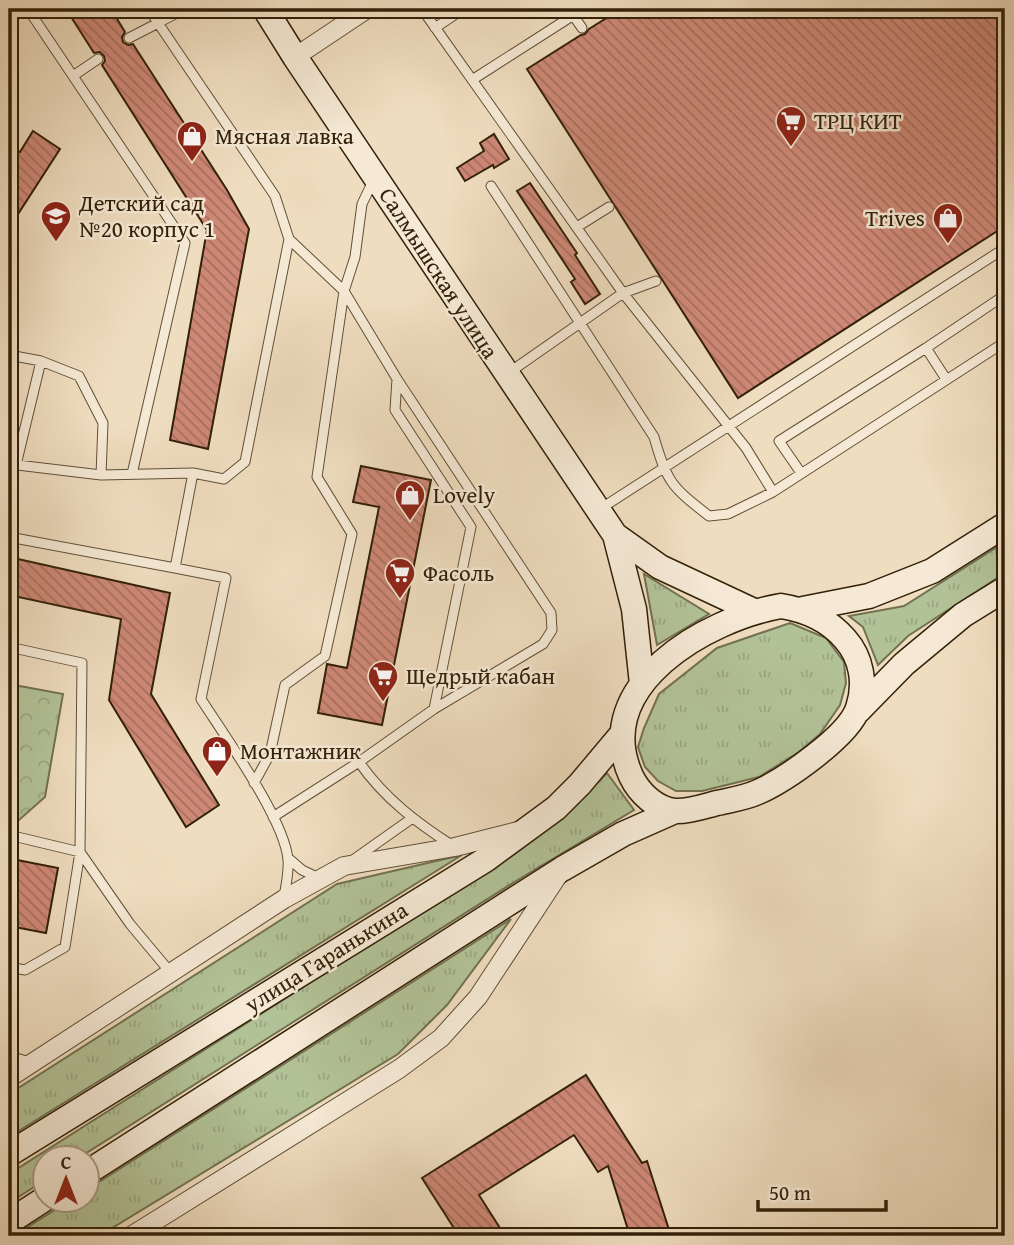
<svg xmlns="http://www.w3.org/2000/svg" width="1014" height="1245" viewBox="0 0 1014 1245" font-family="'Gentium Book Plus',serif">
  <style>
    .grass { fill: url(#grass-tufts); stroke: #727150; stroke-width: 2 }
    .forest { fill: url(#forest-crowns); stroke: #727150; stroke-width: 2 }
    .building { fill: url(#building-back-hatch); stroke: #322009; stroke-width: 2 }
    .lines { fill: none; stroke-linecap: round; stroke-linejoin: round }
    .lane-casing { stroke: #614f36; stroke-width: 11 }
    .street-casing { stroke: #614f36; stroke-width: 20 }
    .secondary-casing { stroke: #322009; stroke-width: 27 }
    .lane { stroke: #f5e9d5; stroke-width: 9 }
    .street { stroke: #f5e9d5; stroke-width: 18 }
    .secondary { stroke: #f5e9d5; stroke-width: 24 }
    .labels { text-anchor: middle; stroke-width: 5; stroke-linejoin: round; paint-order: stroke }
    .poi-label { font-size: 23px; fill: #322009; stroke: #f5e9d5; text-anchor: start }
    .street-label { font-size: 23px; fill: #322009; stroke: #f5e9d5 }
  </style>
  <defs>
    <pattern id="grass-tufts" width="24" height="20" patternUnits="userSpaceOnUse" patternTransform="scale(1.75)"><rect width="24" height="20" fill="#b2c297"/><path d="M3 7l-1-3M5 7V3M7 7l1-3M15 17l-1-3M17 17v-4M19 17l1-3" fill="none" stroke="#9aa681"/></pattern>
    <pattern id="forest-crowns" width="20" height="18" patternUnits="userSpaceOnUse" patternTransform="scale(1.75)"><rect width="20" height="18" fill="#b2c297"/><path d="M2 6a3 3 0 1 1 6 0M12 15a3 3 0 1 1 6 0" fill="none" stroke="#9aa681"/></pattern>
    <pattern id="building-back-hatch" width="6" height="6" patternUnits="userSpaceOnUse" patternTransform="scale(1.75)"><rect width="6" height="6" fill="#ce8876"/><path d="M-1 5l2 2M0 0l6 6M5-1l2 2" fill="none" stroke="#a86f5f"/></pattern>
  </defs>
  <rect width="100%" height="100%" fill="#efddbf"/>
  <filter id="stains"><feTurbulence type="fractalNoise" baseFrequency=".00286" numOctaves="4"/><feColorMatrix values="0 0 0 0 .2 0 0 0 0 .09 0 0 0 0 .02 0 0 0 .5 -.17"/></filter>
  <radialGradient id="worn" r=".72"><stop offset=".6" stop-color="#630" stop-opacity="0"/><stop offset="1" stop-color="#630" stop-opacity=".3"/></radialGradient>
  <path class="grass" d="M1005,542V573L908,636L878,665L863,627L849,616L904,606Z
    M644,574L709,614L657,645Z
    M790,623L826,638L844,662L846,683L840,705L820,734L799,752L759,777L702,791H676L658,781L645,767L638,747L644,728L659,694L717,648Z
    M607,773L634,810L516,881L80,1157L46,1158L45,1180L9,1203V1174L319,977L563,817Z
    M462,855L9,1137V1094L337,884Z
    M511,919L447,1005L398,1054L99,1236H13L71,1200H88V1189Z"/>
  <path class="forest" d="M9,684L63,694L45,797L19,820L9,817Z"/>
  <path class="building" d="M66,9H111L125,32L122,37L123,42L128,45L133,44L227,190L249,229L208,449L170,440L207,230L102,65L105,61L104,56L100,52L94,53Z
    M621,9H1005V226L738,398L527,69L581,35L585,34L589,29Z
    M33,131L60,149L9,228V145L20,152Z
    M494,134L509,159L494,168L493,165L465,181L457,168L484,151L480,143Z
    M530,183L577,253L575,255L600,294L585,304L571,282L575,279L517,191Z
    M361,466L431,480L382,725L318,713L327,664L347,668L379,507L353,502Z
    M9,557L170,593L151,694L219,805L186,827L109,700L121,619L9,595Z
    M12,859L58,868L46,933L9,926V876Z
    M586,1075L642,1163L647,1161L671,1236H630L608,1166L598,1172L574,1135L479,1195L505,1236H459L422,1178Z"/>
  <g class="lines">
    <g class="lane-casing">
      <path id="lane" d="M28,9L185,243L132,474
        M149,9L158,23L184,9
        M422,9L623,293L746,448L773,492L1005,342
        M573,15L582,28
        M435,28L463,9
        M73,76L98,59
        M472,80L583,9
        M491,186L654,437C667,483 672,487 709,516L728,514L773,492
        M577,227L609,207
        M289,239L344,291L397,379L551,613L552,630L543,644L434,709L359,762C384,798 417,823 453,846
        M926,348L946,379
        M9,355L41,361L79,376L103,423L101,475
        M507,374L623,293L656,281
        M397,379L395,410L471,527L434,709
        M9,464L101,475L193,473L224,479L245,462L289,239L275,196L158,23L129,38
        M16,465L41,361
        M801,473L779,441L926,348L1005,295
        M600,509L1005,248
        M9,537L175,568L193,473
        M175,568L226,578L201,699C224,735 285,820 288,860C289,872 286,885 284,897
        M9,647L82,663L80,852L130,924L171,973
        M254,783L270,754L285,685L325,656L352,534L317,477L344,291L355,257L362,204L373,181
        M273,817L359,762
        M9,835L80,852L65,947L25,970L9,967
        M288,858L302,870L319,878
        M353,860L411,819
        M9,1056L30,1062"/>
    </g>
    <g class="street-casing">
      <path id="street" d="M295,57L367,9
        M9,1078L284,899L344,866L455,847L518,831
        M131,1236L399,1069L441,1038L478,997L559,874"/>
    </g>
    <g class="secondary-casing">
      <path id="secondary" d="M265,9L295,57L615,535L634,609L642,684
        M615,535L660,567L754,611
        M781,606C806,610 828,619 845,639C862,658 866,684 858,708C849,736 785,780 758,792C745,798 730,800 717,803C705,806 688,812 675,811C656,809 639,793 631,776C590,685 707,619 781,606Z
        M803,609L869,596L932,571L1005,525
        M858,711L904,664L963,615L1005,589
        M9,1154L485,860L556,808L580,784L622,734
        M88,1172L562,869L623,834L675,811
        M9,1222L46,1198"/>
    </g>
    <use href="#lane" class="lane"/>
    <use href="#street" class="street"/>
    <use href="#secondary" class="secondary"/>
  </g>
  <defs>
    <g id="supermarket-pin" transform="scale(1.575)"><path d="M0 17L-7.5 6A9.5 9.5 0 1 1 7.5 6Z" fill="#8f2418" stroke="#f5e9d5"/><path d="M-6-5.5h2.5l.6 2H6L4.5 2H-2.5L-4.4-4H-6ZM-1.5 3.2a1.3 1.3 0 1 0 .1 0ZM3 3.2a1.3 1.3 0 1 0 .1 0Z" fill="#fff"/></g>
    <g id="shop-pin" transform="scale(1.575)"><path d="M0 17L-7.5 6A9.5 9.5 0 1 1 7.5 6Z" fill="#8f2418" stroke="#f5e9d5"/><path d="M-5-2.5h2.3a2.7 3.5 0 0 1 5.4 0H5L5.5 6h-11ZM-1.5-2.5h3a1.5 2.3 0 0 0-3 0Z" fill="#fff"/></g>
    <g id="school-pin" transform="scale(1.575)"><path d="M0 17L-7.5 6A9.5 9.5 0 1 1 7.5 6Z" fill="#8f2418" stroke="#f5e9d5"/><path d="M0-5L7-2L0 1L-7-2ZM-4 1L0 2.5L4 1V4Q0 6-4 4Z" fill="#fff"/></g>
  </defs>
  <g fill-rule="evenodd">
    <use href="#supermarket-pin" x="791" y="121"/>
    <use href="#shop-pin" x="192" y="136"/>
    <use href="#school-pin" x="56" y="216"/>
    <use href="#shop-pin" x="948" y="218"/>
    <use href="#shop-pin" x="410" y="495"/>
    <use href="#supermarket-pin" x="400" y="573"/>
    <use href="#supermarket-pin" x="383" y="676"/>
    <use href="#shop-pin" x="217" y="751"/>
  </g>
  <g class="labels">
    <g class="poi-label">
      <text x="814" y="129">ТРЦ КИТ</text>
      <text x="215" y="144">Мясная лавка</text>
      <text x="79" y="211">Детский сад<tspan x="79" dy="26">№20 корпус 1</tspan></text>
      <text x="925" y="226" text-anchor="end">Trives</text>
      <text x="433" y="503">Lovely</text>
      <text x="423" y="581">Фасоль</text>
      <text x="406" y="684">Щедрый кабан</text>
      <text x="240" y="759">Монтажник</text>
    </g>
    <g class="street-label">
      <text transform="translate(439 273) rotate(57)" y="8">Салмышская улица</text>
      <text transform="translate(326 957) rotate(-32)" y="8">улица Гаранькина</text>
    </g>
  </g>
  <rect width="1014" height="1245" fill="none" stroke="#efddbf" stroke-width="35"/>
  <rect x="10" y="10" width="993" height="1224" fill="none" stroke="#322009" stroke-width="3.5"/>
  <rect x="18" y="18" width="979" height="1210" fill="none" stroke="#322009" stroke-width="2"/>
  <g transform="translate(66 1179)"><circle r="33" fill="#f5e9d5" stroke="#a79983" stroke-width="2"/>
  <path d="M0-5L12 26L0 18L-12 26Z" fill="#8f2418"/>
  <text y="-10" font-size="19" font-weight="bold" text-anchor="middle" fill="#322009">С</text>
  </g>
  <path d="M758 1200v10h128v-10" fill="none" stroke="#322009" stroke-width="3.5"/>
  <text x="769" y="1200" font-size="21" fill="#322009" stroke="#f5e9d5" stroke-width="5" paint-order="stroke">50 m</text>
  <rect width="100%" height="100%" filter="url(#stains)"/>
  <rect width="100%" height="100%" fill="url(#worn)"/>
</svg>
